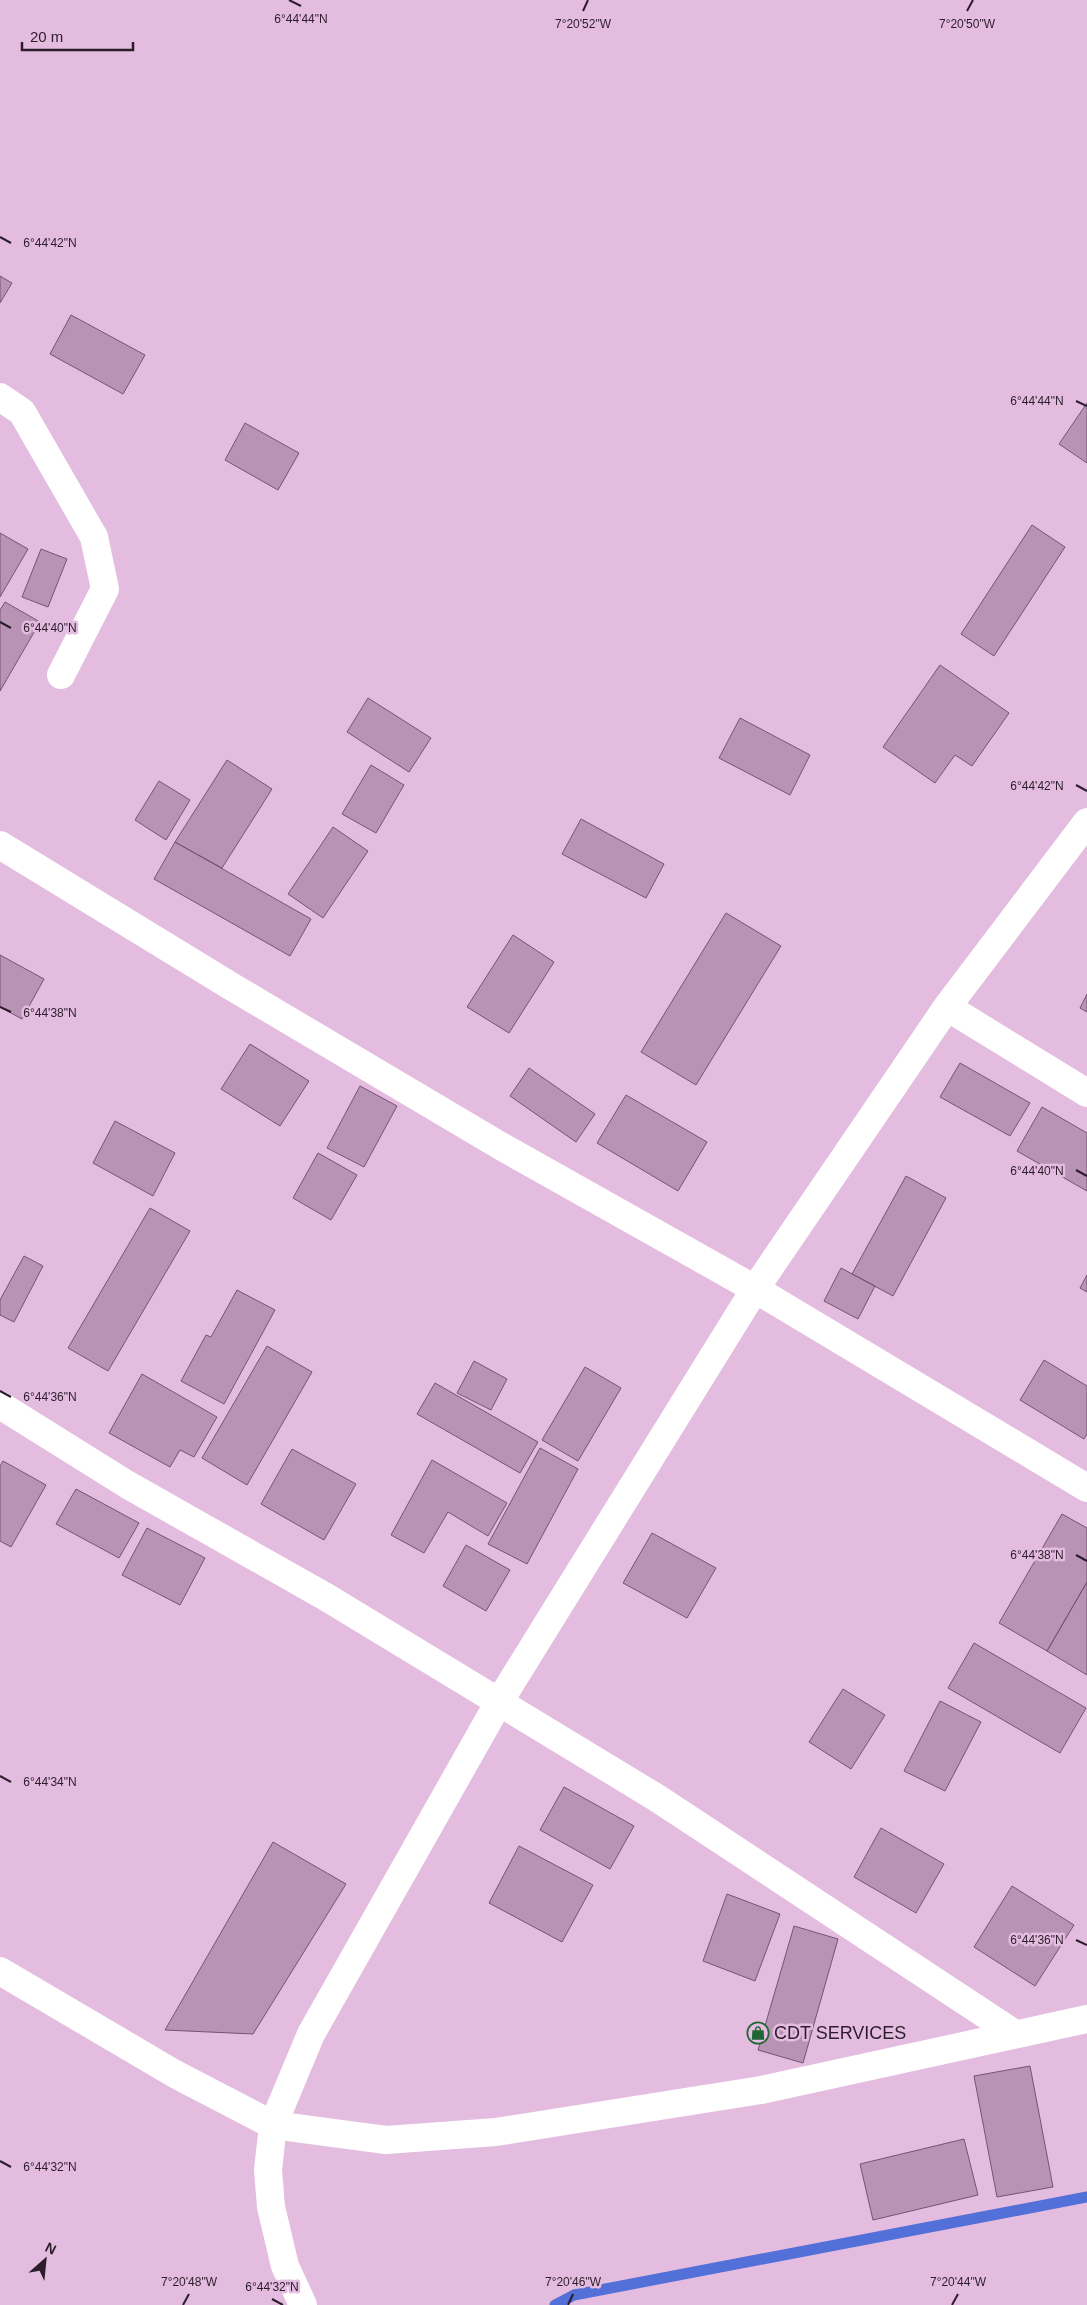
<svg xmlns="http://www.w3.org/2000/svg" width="1087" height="2305" viewBox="0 0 1087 2305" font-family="Arial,sans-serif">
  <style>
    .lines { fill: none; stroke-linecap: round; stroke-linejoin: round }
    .stream { stroke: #536fd8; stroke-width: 11 }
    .building { fill: #b993b5; stroke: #765373 }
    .minor { stroke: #fff; stroke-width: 28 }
    .ticks { fill: none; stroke: #2c1d2b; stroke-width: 2 }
    .labels { text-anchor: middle; stroke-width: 5; stroke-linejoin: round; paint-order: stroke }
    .poi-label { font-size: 18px; fill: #2c1d2b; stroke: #e3bcdf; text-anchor: start }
    .ticks-label { font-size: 12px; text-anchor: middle; fill: #2c1d2b; stroke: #e3bcdf; stroke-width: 5; stroke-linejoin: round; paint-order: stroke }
  </style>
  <rect width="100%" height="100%" fill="#e3bcdf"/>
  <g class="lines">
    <path class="stream" d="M555,2305L574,2295L1087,2197"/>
  </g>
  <path class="building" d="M0,276L12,283L0,303Z
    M71,315L145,355L123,394L50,354Z
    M1087,403V463L1059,444Z
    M245,423L299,453L278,490L225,460Z
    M1032,525L1065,547L994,656L961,634Z
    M0,533L28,549L0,597Z
    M41,549L67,559L48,607L22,597Z
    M5,602L40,622L0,691V610Z
    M940,665L1009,713L972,766L955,755L935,783L883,747Z
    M368,698L431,738L409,772L347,732Z
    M740,718L810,755L790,795L719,758Z
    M227,760L272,789L222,868L175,842Z
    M371,765L404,785L376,833L342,814Z
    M159,781L190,800L166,840L135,820Z
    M581,819L664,864L646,898L562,854Z
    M333,827L368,851L323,918L288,894Z
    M175,842L311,919L290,956L154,879Z
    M726,913L781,946L696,1085L641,1052Z
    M513,935L554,962L509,1033L467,1007Z
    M0,955L44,979L22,1019L0,1007Z
    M1087,994V1012L1080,1008Z
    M250,1044L309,1081L280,1126L221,1089Z
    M960,1063L1030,1103L1010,1136L940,1097Z
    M529,1068L595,1114L576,1142L510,1096Z
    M360,1086L397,1106L364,1167L327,1148Z
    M626,1095L707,1142L678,1191L597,1143Z
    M1042,1107L1087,1133V1191L1017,1151Z
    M115,1121L175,1153L153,1196L93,1163Z
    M318,1153L357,1175L331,1220L293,1198Z
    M906,1176L946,1198L893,1296L852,1274Z
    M150,1208L190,1231L108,1371L68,1348Z
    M24,1256L43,1266L14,1322L0,1315V1300Z
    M841,1268L875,1286L858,1319L824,1301Z
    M1087,1275V1292L1080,1288Z
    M237,1290L275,1310L224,1404L181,1381L206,1335L211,1337Z
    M267,1346L312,1372L247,1485L202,1458Z
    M1044,1360L1087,1386V1434L1084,1439L1020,1400Z
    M474,1361L507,1379L491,1410L457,1393Z
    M585,1367L621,1388L578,1461L542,1440Z
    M142,1374L217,1417L194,1457L180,1450L170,1467L109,1433Z
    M435,1383L538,1442L520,1473L417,1414Z
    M540,1448L578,1469L527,1564L488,1544Z
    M292,1449L356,1484L324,1540L261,1504Z
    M432,1460L507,1503L488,1536L448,1512L424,1553L391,1535Z
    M3,1461L46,1485L11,1547L0,1541V1466Z
    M76,1489L139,1523L119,1558L56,1524Z
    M1062,1514L1087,1528V1582L1047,1651L999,1623Z
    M147,1528L205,1558L180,1605L122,1575Z
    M652,1533L716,1568L687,1618L623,1583Z
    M466,1545L510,1570L486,1611L443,1586Z
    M1087,1582V1675L1047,1651Z
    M974,1643L1086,1708L1060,1753L948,1688Z
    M843,1689L885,1715L851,1769L809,1742Z
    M940,1701L981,1722L945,1791L904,1771Z
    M564,1787L634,1826L610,1869L540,1830Z
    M881,1828L944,1864L916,1913L854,1877Z
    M273,1842L346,1884L253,2034L165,2030Z
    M519,1846L593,1885L562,1942L489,1903Z
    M1012,1886L1074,1925L1035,1986L974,1947Z
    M727,1894L780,1914L755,1981L703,1961Z
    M794,1926L838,1939L803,2063L758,2050Z
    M1030,2066L1053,2187L997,2197L974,2076Z
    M964,2139L978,2195L873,2220L860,2164Z"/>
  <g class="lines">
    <path class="minor" d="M0,397L22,412L94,537L105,589L61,675
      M0,845L234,988L499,1145L755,1289L1087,1488
      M947,1007L1087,1093
      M0,1405L128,1485L326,1597L657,1798L1015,2034
      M0,1971L175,2074L273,2125L386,2140L496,2132L761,2090L1087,2019
      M303,2305L285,2266L271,2207L268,2170L273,2125L311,2034L499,1702L755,1289L947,1007L1087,822"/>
  </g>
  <path class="ticks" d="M289,0L301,6M583,11L588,0M967,11L973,0M0,237L11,243M1076,401L1087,406M0,622L11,628M1076,785L1087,791M0,1007L11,1012M1076,1170L1087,1176M0,1391L11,1397M1076,1555L1087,1561M0,1776L11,1782M1076,1940L1087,1945M0,2161L11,2167M272,2299L283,2305M183,2305L189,2294M568,2305L573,2294M952,2305L958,2294"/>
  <defs>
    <g id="shop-ring" transform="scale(1.125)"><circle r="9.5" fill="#e3bcdf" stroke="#1e6633" stroke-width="1.5"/><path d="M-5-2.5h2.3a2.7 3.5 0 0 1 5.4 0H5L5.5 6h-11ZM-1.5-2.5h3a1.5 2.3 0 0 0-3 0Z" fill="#1e6633"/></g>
  </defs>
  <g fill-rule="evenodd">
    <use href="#shop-ring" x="758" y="2033"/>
  </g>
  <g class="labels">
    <g class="poi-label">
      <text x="774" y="2039">CDT SERVICES</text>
    </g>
  </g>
  <g class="ticks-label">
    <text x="301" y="23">6°44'44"N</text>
    <text x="583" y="28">7°20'52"W</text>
    <text x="967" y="28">7°20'50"W</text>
    <text x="50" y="247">6°44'42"N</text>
    <text x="1037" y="405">6°44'44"N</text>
    <text x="50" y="632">6°44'40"N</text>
    <text x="1037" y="790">6°44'42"N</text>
    <text x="50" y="1017">6°44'38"N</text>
    <text x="1037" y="1175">6°44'40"N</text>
    <text x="50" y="1401">6°44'36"N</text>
    <text x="1037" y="1559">6°44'38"N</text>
    <text x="50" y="1786">6°44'34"N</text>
    <text x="1037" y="1944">6°44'36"N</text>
    <text x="50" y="2171">6°44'32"N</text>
    <text x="189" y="2286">7°20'48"W</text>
    <text x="573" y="2286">7°20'46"W</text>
    <text x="958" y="2286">7°20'44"W</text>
    <text x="272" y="2291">6°44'32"N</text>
  </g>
  <g transform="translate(45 2260) rotate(27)" stroke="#e3bcdf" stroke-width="4" paint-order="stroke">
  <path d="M0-4L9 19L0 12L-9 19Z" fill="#2c1d2b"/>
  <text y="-8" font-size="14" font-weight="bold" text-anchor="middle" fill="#2c1d2b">N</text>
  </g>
  <path d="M22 42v8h111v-8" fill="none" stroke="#2c1d2b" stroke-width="2.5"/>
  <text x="30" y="42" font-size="15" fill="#2c1d2b" stroke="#e3bcdf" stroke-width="4" paint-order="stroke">20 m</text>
</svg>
